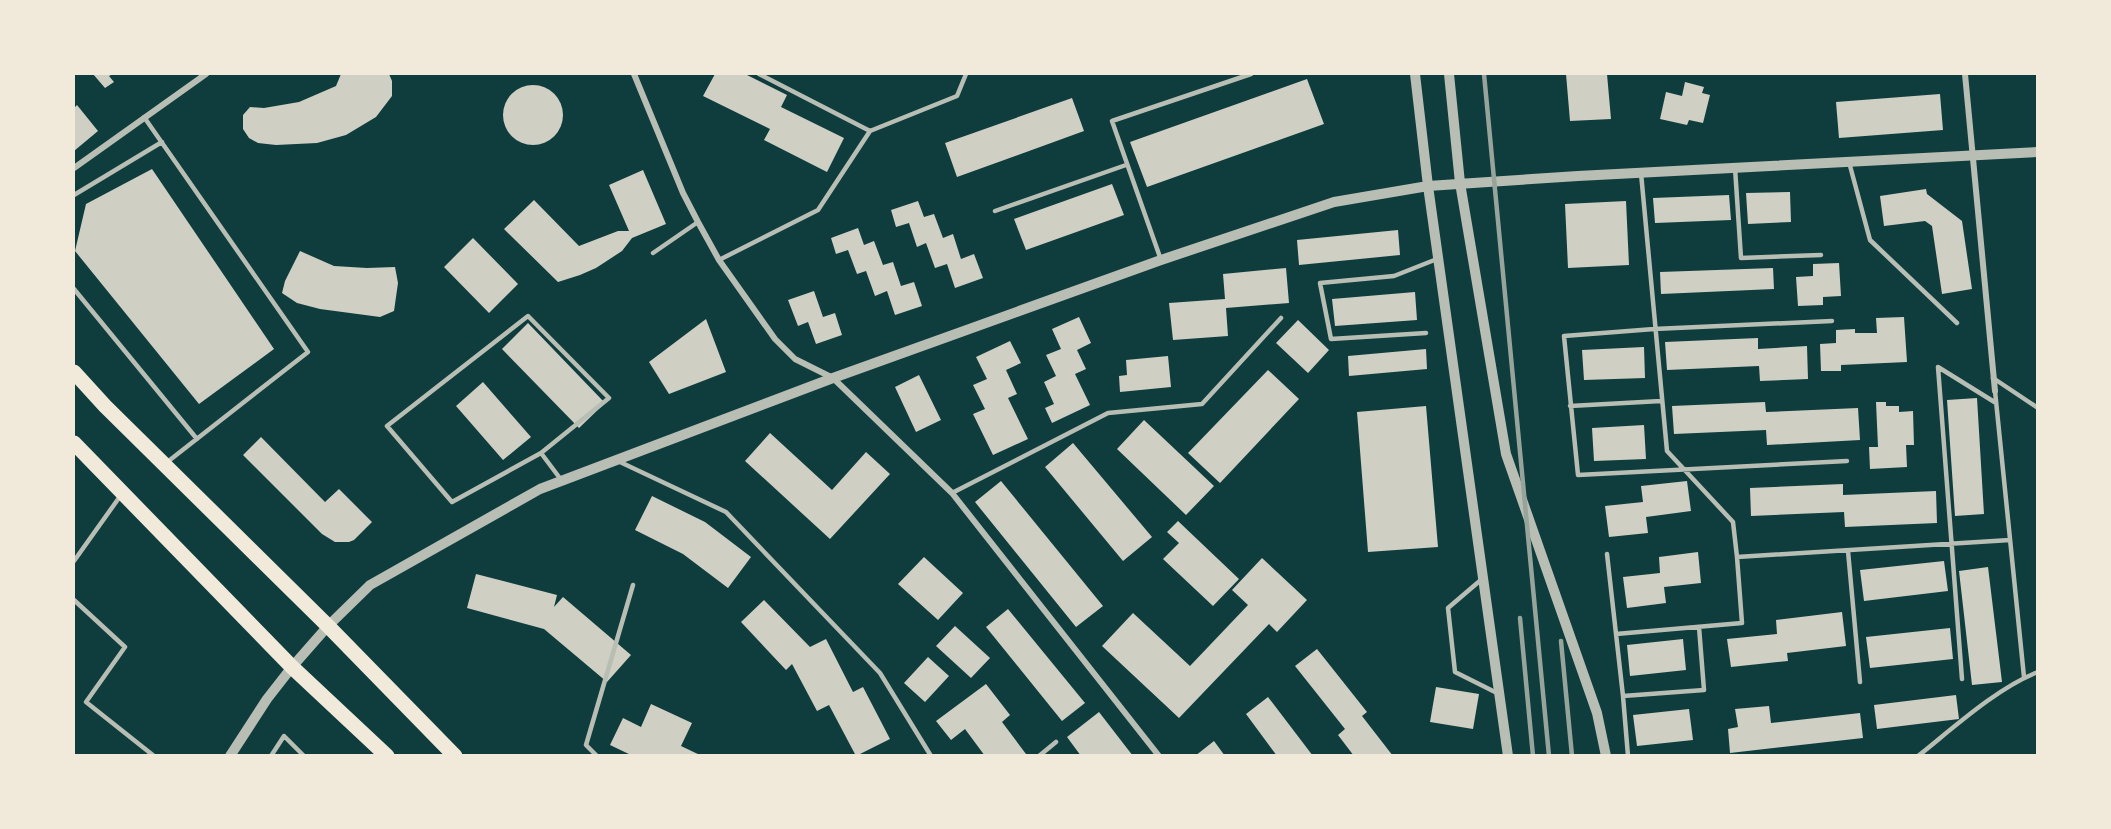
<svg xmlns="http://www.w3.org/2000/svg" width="2111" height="829" viewBox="0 0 2111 829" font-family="'Golos Text',sans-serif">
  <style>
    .building { fill: #cfcfc3 }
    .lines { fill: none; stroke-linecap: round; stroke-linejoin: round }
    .service { stroke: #b8beb3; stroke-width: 4.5 }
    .minor { stroke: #b8beb3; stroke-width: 6 }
    .tertiary { stroke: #b8beb3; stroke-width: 10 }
    .primary { stroke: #f1e9da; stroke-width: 15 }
    .rail { stroke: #97a49c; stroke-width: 4.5 }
  </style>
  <rect width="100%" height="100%" fill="#0f3d3e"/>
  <path class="building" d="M93,74H113L109,76L114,82L105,88Z
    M341,74H389L392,81V96L376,117L346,135L317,143L276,145L258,143L249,138L243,129V115L250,107L264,108L299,102L336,86Z
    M715,74H745L787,95L781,107L844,138L827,172L764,140L770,129L703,96Z
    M1566,74H1607L1611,119L1570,121Z
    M1307,79L1324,124L1147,187L1130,142Z
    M1685,82L1704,87L1702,93L1710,95L1703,123L1689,120L1687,125L1660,119L1666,92L1682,96Z
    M503 115a30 30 0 1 1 60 0a30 30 0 1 1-60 0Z
    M1940,94L1943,130L1839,138L1836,102Z
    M1072,98L1084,131L957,177L945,143Z
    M77,105L98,131L74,151V108Z
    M152,169L274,349L199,404L75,251L86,204Z
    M643,170L666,224L632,238L622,251L596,268L580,275L558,282L504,229L534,200L579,246L618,231H629L609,185Z
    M1112,184L1124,215L1026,250L1014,219Z
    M1926,189L1927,194L1962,221L1972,289L1942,294L1932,226L1925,221L1884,226L1880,196Z
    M1790,192L1791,222L1748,224L1746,193Z
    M1729,195L1731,220L1655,223L1653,198Z
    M918,201L924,217L934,214L943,238L953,234L961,259L974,254L983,278L955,288L947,264L935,268L926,243L917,247L909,223L896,227L891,210Z
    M1626,201L1629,265L1568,268L1565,204Z
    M858,228L864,245L874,241L883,265L893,262L901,286L914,282L922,306L895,315L887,291L875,296L866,271L857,274L848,250L836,254L831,238Z
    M1398,230L1400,255L1299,265L1297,240Z
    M473,238L518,284L489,313L444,267Z
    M300,251L334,266L367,268L395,267L398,283L394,311L380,317L320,309L297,303L282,293L285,281Z
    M1839,263L1841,296L1823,297V305L1798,306L1796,277L1813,276V264Z
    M1286,268L1289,303L1226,308L1228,336L1173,340L1169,303L1225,299L1223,274Z
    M1773,268L1774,289L1661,294L1660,272Z
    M814,291L823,317L835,313L842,335L816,344L808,322L798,326L788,300Z
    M1415,292L1417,320L1335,326L1332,299Z
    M1079,317L1091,343L1077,350L1086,369L1075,374L1090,405L1052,423L1045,408L1054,404L1044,382L1056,376L1046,355L1061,349L1052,329Z
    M1904,317L1907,362L1841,365V371H1821L1820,344L1836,343V330L1855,329V333H1877L1876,318Z
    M706,319L726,372L669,394L649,362Z
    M1298,320L1329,350L1308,373L1276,343Z
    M528,323L605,403L579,428L502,349Z
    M1758,338V349L1807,346L1808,379L1760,381L1759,366L1667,370L1665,342Z
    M1010,341L1021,363L1006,370L1017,394L1008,398L1028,439L993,455L973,414L985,409L973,385L987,379L976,357Z
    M1644,347L1645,378L1584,380L1582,350Z
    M1426,349L1427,369L1349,376L1348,356Z
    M1168,356L1171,387L1120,392L1119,376L1127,375L1126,360Z
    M1268,370L1299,399L1220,483L1188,453Z
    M919,375L941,420L916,432L895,387Z
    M483,382L531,437L503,460L456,406Z
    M1977,398L1984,514L1955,516L1947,400Z
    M1765,402L1766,412L1858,408L1860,440L1767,445L1766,430L1674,434L1672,406Z
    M1876,402H1886V406H1899V412L1913,411L1914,445H1906L1907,467L1870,469L1869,447H1878Z
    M1426,406L1438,547L1368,552L1357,412Z
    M1144,420L1214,486L1186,515L1117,449Z
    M1644,425L1646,459L1594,461L1592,428Z
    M770,433L832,490L866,452L890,474L830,539L745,461Z
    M261,437L325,502L339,489L372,522L354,540L349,542H335L322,534L243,455Z
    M1073,443L1152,537L1123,561L1045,467Z
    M1001,481L1103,606L1076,627L975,502Z
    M1687,481L1691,511L1646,517L1648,533L1609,537L1605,506L1643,502L1641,486Z
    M1843,484V495L1936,491L1937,523L1845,527L1844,512L1751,516L1750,488Z
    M652,496L705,522L751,557L728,588L683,554L635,530Z
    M1178,521L1239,579L1213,606L1163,559L1179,543L1167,532Z
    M1698,552L1701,583L1664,587L1666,603L1627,608L1623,577L1660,573L1659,557Z
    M924,557L963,593L938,620L898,584Z
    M1262,558L1307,600L1277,632L1269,624L1179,718L1102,646L1133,613L1190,666L1248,605L1232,590Z
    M1944,561L1948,591L1864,601L1860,570Z
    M1988,567L2002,682L1972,685L1959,571Z
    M476,574L557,595L554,607L563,597L631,655L607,682L544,629L467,608Z
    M764,600L810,647L826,639L853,692L863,687L890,739L856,756L829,705L817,711L792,664L786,670L741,622Z
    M1008,609L1085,703L1062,721L986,627Z
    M1842,612L1846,646L1787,653L1788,661L1731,667L1727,639L1777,634L1776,620Z
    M955,626L990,658L971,678L936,646Z
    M1950,628L1953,659L1870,668L1866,637Z
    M1683,639L1686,670L1630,676L1627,645Z
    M1317,649L1367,712L1362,716L1393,756H1354L1338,735L1345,729L1295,666Z
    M928,657L949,676L925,702L904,683Z
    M986,684L1010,715L1002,722L1026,754L1023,756H985L965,729L951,740L936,721Z
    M1436,687L1479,694L1473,729L1430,722Z
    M1956,695L1959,719L1877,729L1874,705Z
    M1268,697L1313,756H1277L1246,714Z
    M651,704L692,723L681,746L702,756H633L610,745L623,718L641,727Z
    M1769,706L1771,723L1860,713L1863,738L1730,753L1728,729L1738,727L1735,709Z
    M1689,709L1693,740L1637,746L1633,715Z
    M1099,712L1133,756H1081L1067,737Z
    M1214,741L1225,756H1195Z"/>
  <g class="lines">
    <path class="service" d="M144,117L308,352L166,463
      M870,131L957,96L966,74
      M1849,162L1870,240L1957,323
      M1735,168L1741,258L1821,255
      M1641,173L1667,451L1733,522L1737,557
      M74,195L162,142
      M995,211L1126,165
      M653,253L698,222
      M719,260L818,210L870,131L759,74
      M1161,260L1112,121L1251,74
      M74,289L197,439
      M1832,321L1654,329L1564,336L1578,475L1847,461
      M1426,333L1331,339L1320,283L1394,276L1437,259
      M1993,378L2038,408
      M1995,391L2024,677
      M1570,406L1661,401
      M541,453L609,398L528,316L387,426L452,502L541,453L562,481
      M620,462L726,512L880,673L931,756
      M952,493L1108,413L1202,404L1281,318
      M1848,551L1860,682
      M1607,554L1623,696L1628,756
      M74,561L121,495
      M1482,579L1448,608L1455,672L1497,693
      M74,600L125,647L86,702L154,756
      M1616,634L1742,623L1737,557L2010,540
      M1962,679L1938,367L1996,403
      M1623,696L1704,690L1699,627
      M271,756L284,736L304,756
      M597,756L586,745L633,585
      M1039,756L1056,742
      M1918,756C1952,729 1998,687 2038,672"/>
    <path class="minor" d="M634,74L683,193L698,222L719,260L775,339L795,359L833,378L952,493L1159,756
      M1965,74L1995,391
      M74,168L206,74"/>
    <path class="tertiary" d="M1415,74L1428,186L1508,756
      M1449,74L1460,183L1506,454L1597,713L1606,756
      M230,756L267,699L292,667L328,626L370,585L540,489L833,378L1161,260L1334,202L1428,186L1578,176L2038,152"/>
    <path class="primary" d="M74,372L105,406L328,626L455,756
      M74,443L292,667L387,756"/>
    <path class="rail" d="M1484,74L1549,756
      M1520,618L1533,756
      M1561,641L1572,756"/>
  </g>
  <rect width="2111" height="829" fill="none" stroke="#f1e9da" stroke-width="150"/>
</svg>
